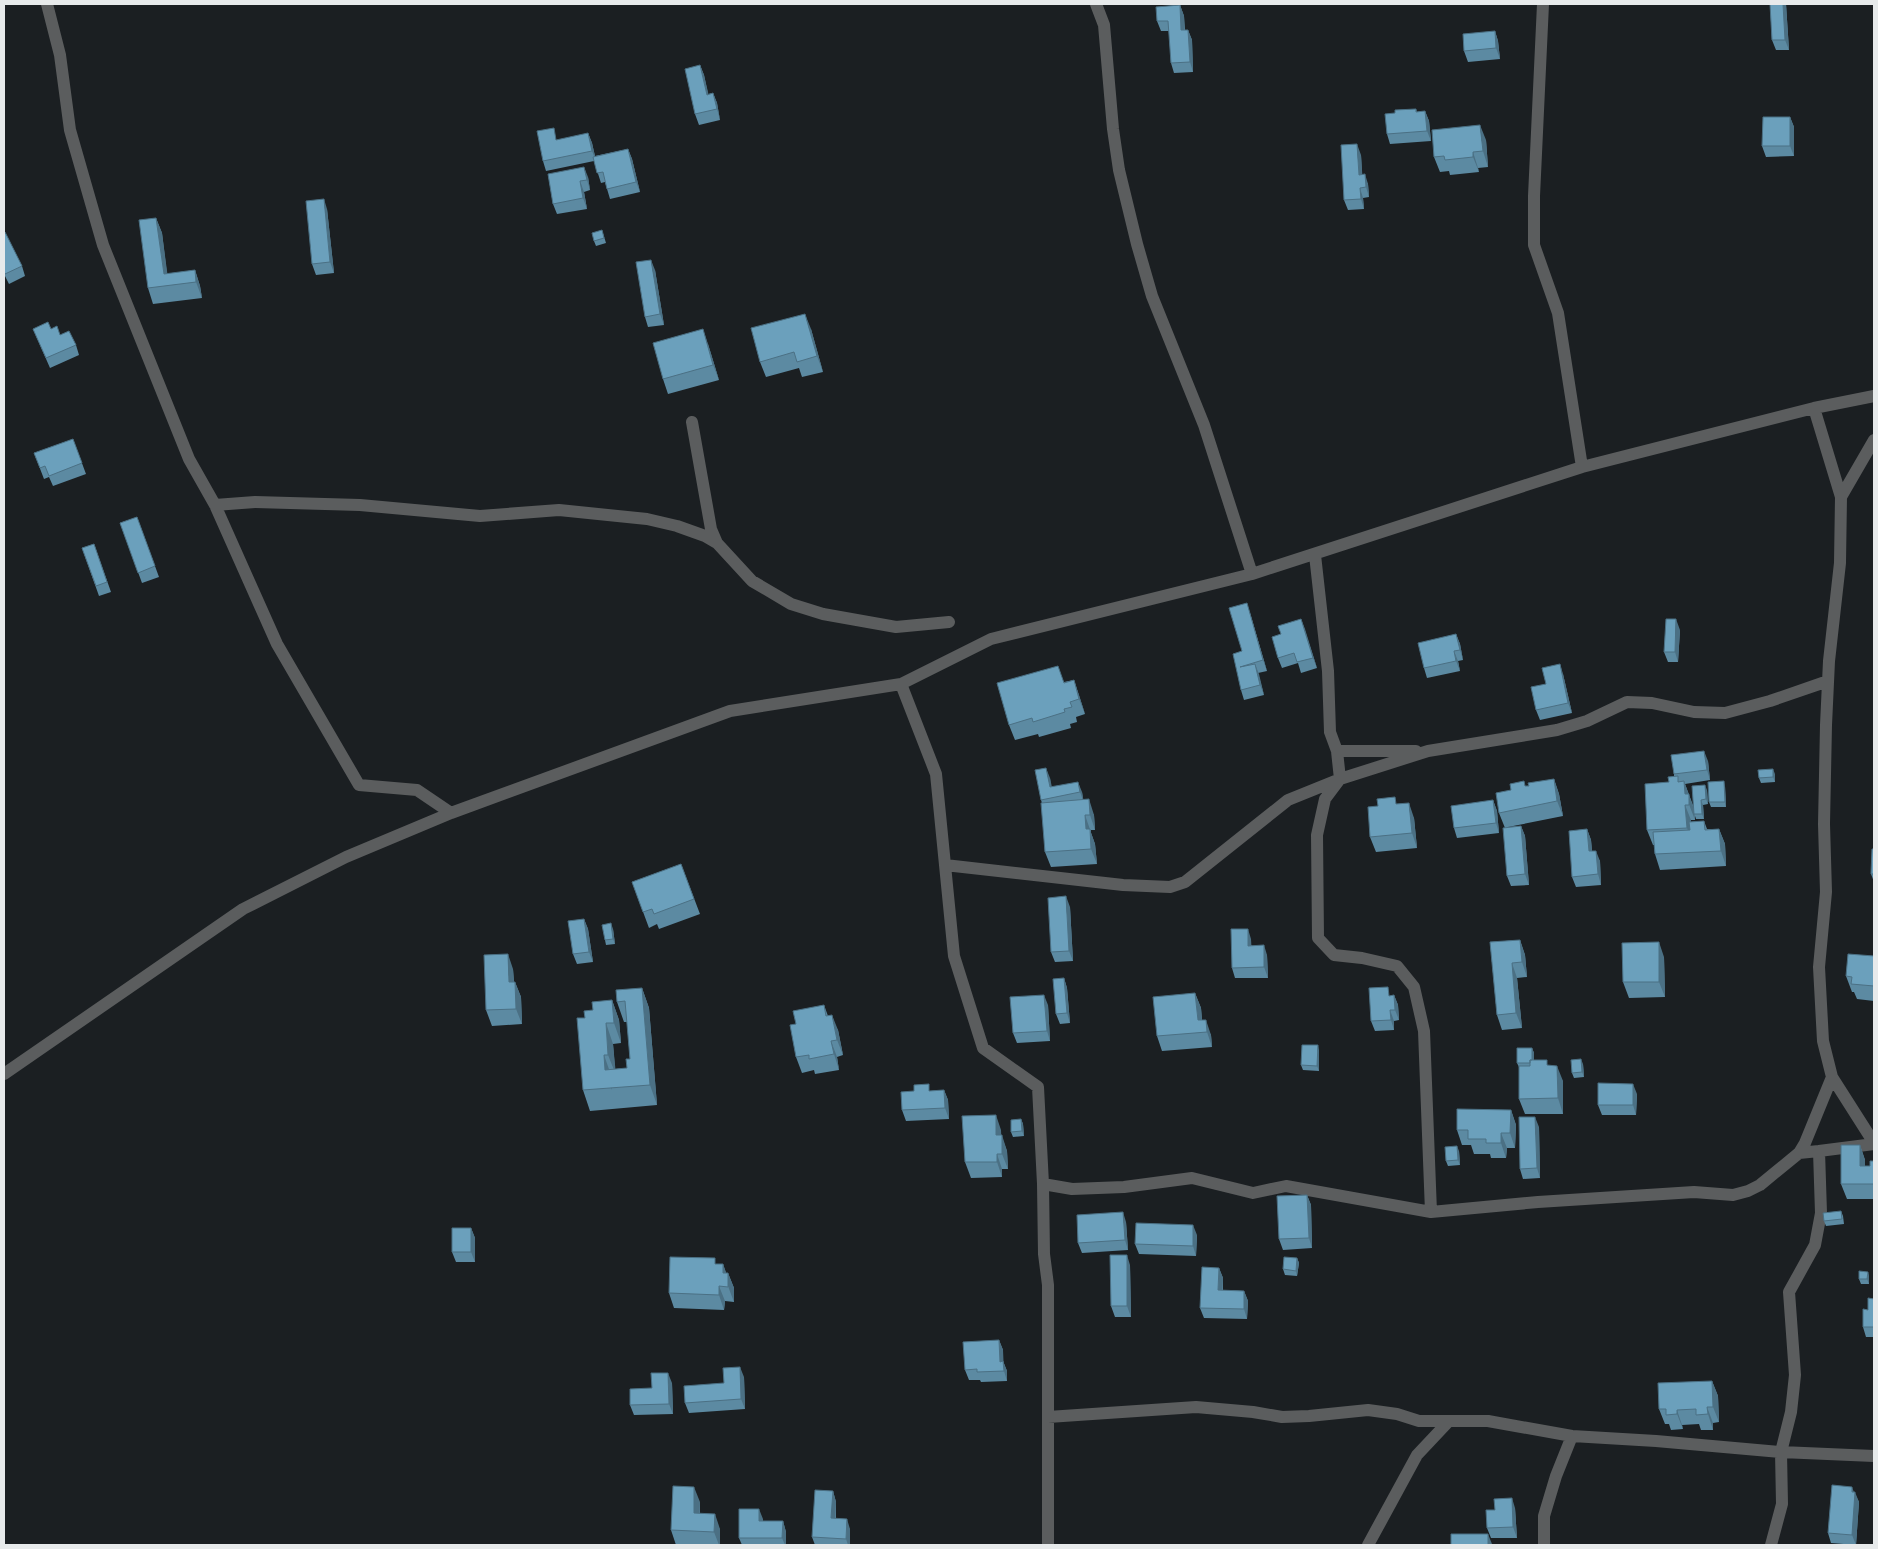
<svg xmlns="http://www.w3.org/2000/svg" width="1878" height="1549" viewBox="0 0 1878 1549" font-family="Poppins,sans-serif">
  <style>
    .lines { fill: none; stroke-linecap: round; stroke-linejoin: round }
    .street { stroke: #5b5d5e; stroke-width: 12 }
    .wall { fill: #5c8aa2 }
    .shaded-wall { fill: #4b7084 }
    .building { fill: #6ba0bc; stroke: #4b7084 }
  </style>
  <rect width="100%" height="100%" fill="#1b1f22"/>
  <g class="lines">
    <path class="street" d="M47,4L60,55L70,130L103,245L189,459L215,505L277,644L359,785L417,790L451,813
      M1096,4L1104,25L1113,129L1119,170L1137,244L1152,296L1204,425L1252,574
      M1543,4L1534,196V245L1558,313L1582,467
      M1814,408L1841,497
      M692,422L711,529L717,543L752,581L791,604L823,614L896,627L949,622
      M1874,440L1841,497L1840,563L1829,661L1826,725L1824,824L1826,892L1819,967L1823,1041L1832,1077L1874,1143
      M215,505L255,502L360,505L480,516L559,510L647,519L677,526L705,536L717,543
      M1315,555L1328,671L1330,732L1337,751H1416
      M901,684L936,774L945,865
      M1337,751L1340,779L1325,799L1317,835L1318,938L1334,955L1362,958L1397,966L1414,987L1424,1031L1431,1212
      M4,1074L243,909L346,857L451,813L730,711L901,684L991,639L1252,574L1582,467L1814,408L1874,396
      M1874,1144L1819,1151L1821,1213L1815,1245L1789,1292L1795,1375L1791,1412L1781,1452L1874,1456
      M1819,1151L1799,1153L1805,1143L1832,1077
      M1043,1184L1038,1087L983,1048L954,956L945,865L1123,885L1170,887L1185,882L1288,800L1340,779L1428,751L1557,730L1587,721L1627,702L1652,703L1694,712L1725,713L1770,701L1828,681
      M1048,1545V1417
      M1368,1545L1417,1455L1449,1421
      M1544,1545V1516L1556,1476L1572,1436
      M1771,1545L1782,1504L1781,1452L1656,1441L1572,1436L1488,1421H1419L1397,1414L1368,1410L1309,1416L1282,1417L1253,1412L1196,1407L1048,1417V1285L1044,1254L1043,1184L1072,1189L1124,1187L1192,1178L1253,1193L1286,1186L1431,1212L1538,1202L1694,1192L1733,1195L1748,1191L1760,1185L1799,1153"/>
  </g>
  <path class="wall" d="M1770,4H1786L1789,50H1776L1772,40Z
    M1180,5L1184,16L1185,30H1188L1192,40L1193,72L1174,73L1171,63L1169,31H1161L1157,21Z
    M1495,31L1498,41L1500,59L1468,62L1464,51Z
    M700,65L704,75L708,94L713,93L717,103L720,120L699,125L695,114Z
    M1416,109L1417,112L1425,111L1429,121L1431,141L1390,144L1387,134L1395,113Z
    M1790,117L1794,127V156L1766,157L1762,146Z
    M588,133L592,143L595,156L628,149L632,159L640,192L610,199L605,182L601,183L594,161L546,171L543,161Z
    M1486,140L1488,167L1478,168L1479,172L1450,175L1449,171L1440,172L1434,157Z
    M1361,155L1362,174L1368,184L1369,197L1363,198L1364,209L1348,210L1344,200Z
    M548,174L588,177L590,190L584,192L587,209L557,214L553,204Z
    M327,209L334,273L316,275L312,264Z
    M156,218L162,233L167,274L195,270L200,286L202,298L153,304L148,288Z
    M602,230L606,243L596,246L594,241Z
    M4,233L22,266L25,276L9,284L4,274Z
    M655,270L664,325L648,327L645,317Z
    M33,329H51L76,345L79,355L50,368Z
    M811,329L823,372L802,377L799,368L766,377L760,362Z
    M708,344L719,380L668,394L663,379Z
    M73,439L86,474L53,486L49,477L44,479L34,453Z
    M137,517L159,577L142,583L120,523Z
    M94,544L111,592L99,596L82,548Z
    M1250,613L1267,671L1258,673L1264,695L1244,700L1241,690L1242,651Z
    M1301,619L1317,668L1301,673L1298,663L1282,668L1278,658L1281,634Z
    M1680,630L1678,662H1668L1664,652Z
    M1456,634L1460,644L1463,660L1458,661L1460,671L1427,678L1424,668Z
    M1563,674L1572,713L1540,720L1536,710L1546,684Z
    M1074,680L1085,714L1076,717L1077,722L1070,724L1071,728L1039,737L1038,734L1015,740L1009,725L1064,682Z
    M1708,761L1710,780L1685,784L1694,808L1707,790L1708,804L1703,805L1704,819H1696L1695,816V820H1691V822L1704,821L1707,829H1719L1725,844L1726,866L1660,870L1655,854L1654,845H1653L1647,830L1669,782L1674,776V774Z
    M1775,774V782L1761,783L1759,778Z
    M1050,778L1051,787L1082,792L1083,800L1094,815L1095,830H1091V833L1095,844L1097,864L1051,867L1045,852L1042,803L1041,800Z
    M1554,779L1559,794L1563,816L1508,827L1521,826L1525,836L1529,885L1511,886L1507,876L1505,828L1499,813L1511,790Z
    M1725,786L1726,807H1711L1709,802Z
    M1493,800L1497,811L1499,833L1457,838L1454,828Z
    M1398,804L1414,818L1417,848L1376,852L1370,837Z
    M1587,829L1591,840L1592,851L1600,861L1601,885L1576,887L1572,877Z
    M1874,849V882L1871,874Z
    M681,864L700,914L659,929L657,924L649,928L632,882Z
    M1070,907L1073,961L1055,962L1051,952Z
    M584,919L588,929L593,962L577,964L573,954Z
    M613,929L615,944L606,945L605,940Z
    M1251,939V945L1267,955L1268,978H1235L1232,968Z
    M1520,940L1525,955L1527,977L1517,978L1522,1028L1502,1030L1497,1015L1490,942Z
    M1874,956V1001L1857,999L1854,992H1852L1846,976Z
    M1664,957L1665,997L1629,998L1623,982Z
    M513,969L514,982H515L521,997L522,1024L492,1026L486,1010Z
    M1064,978L1067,988L1070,1023L1060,1024L1056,1014Z
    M642,988L649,1008L657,1105L590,1111L583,1090L585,1018L593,1010L612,1000L619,1020L621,1043L613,1044L615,1069L627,1068L630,1059L627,1022H624L617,1002Z
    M1195,993L1201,1008L1202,1020L1211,1035L1212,1047L1162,1051L1157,1036Z
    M1394,995L1398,1005L1399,1020L1394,1021V1030L1375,1031L1371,1021L1392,996Z
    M824,1005L828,1016L838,1030L843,1055L837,1057L839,1070L815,1074L814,1070L802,1073L796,1057V1024Z
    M1048,1005L1050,1041L1017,1043L1013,1033Z
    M1532,1048L1534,1053V1060L1563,1081V1114H1525L1519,1099V1067L1517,1063Z
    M1319,1050V1071L1303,1070L1301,1065Z
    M1583,1064L1584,1077L1574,1078L1572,1073Z
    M944,1090L948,1100L949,1119L906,1121L902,1110L931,1091Z
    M1637,1094L1636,1115H1602L1598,1105Z
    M1511,1110L1516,1125L1515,1148H1507L1506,1158H1491L1490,1154H1474L1471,1145H1462L1457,1130Z
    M1021,1119L1023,1124L1024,1136L1013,1137L1011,1132Z
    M1539,1127L1540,1178L1523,1179L1520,1169Z
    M1001,1130V1135L1007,1151L1008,1169H1002V1177L971,1178L965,1162Z
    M1860,1145L1865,1160V1166H1870L1874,1161V1199H1847L1841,1184Z
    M1459,1151L1460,1165L1448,1166L1446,1161Z
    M1307,1195L1311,1205L1312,1248L1283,1250L1279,1239Z
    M1841,1211L1843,1216L1844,1224L1826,1226L1824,1221Z
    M1126,1222L1128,1250L1082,1253L1078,1243Z
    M471,1228L475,1238V1262H456L452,1252Z
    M1197,1235L1196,1256L1139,1254L1135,1244Z
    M1297,1258L1299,1263L1297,1276L1285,1275L1283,1269Z
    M717,1264H723L726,1273H728L734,1288V1302L725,1301L724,1310L674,1308L669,1293Z
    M1130,1265L1131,1317H1115L1111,1306Z
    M1219,1268L1223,1278V1290L1244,1291L1248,1301L1247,1319L1204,1318L1200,1308Z
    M1868,1272L1869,1277V1284H1861L1859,1279Z
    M1874,1299V1337H1866L1863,1327L1868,1310Z
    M999,1340L1003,1350V1361L1007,1371V1381L981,1382L980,1380H969L965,1370Z
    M744,1377L745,1409L689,1413L685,1403Z
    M1712,1381L1718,1396L1719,1422L1713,1423V1430H1701L1699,1424L1682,1425L1683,1429L1671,1430L1669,1424H1665L1659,1409Z
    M672,1383L673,1414L634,1415L630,1405L652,1388Z
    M833,1491L836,1502V1518L850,1529V1545H815L812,1537Z
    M1854,1492L1859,1502L1856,1545L1831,1543L1828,1533Z
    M700,1502V1514L720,1529V1545H676L671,1530Z
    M1515,1508L1517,1538H1491L1487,1528L1495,1510Z
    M763,1519V1521H783L786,1532V1545H742L739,1538Z"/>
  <path class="shaded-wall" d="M1783,4H1786L1789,50L1785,40Z
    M1180,5L1184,16L1185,41L1181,30Z
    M1188,30L1192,40L1193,72L1190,62Z
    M1495,31L1498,41L1500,59L1496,48Z
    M700,65L704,75L711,105L707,95Z
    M713,93L717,103L720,120L717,109Z
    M1425,111L1429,121L1431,141L1427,131Z
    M1790,117L1794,127V156L1790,146Z
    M1480,125L1486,140L1488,167L1483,151Z
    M588,133L592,143L596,161L592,151Z
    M1357,144L1361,155L1363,185L1359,175Z
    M628,149L632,159L640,192L636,182Z
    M1473,152L1478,168L1479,172L1473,157Z
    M584,167L588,177L590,190L587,180Z
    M1365,174L1368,184L1369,197L1366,187Z
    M580,181L584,192L587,209L583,198Z
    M1360,188L1363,198L1364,209L1361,199Z
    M324,199L327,209L334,273L330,262Z
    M156,218L162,233L169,286L164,274Z
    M651,260L655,270L664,325L660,314Z
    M195,270L200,286L202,298L196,282Z
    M805,314L811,329L823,372L817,356Z
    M703,329L708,344L719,380L713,365Z
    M1247,603L1250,613L1267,671L1263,660Z
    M1301,619L1305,629L1317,668L1313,658Z
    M1676,619L1680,630L1678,662L1675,652Z
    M1456,634L1460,644L1463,660L1460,650Z
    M1454,651L1458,661L1460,671L1456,661Z
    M1255,664L1259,674L1264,695L1260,685Z
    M1560,664L1563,674L1572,713L1568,703Z
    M1074,680L1079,695L1085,714L1079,699Z
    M1704,751L1708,761L1710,780L1707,770Z
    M1046,768L1050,778L1054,797L1050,787Z
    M1773,769L1775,774V782L1773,777Z
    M1554,779L1559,794L1563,816L1557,801Z
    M1684,781L1694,809L1695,820L1685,794Z
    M1724,781L1725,786L1726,807L1725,802Z
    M1078,782L1082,792L1084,803L1080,792Z
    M1705,785L1707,790L1708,804L1706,799Z
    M1089,799L1094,815L1095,830L1090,815Z
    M1493,800L1497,811L1499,833L1496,823Z
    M1701,800L1703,805L1704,819L1702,814Z
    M1409,803L1414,818L1417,848L1412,833Z
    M1685,805L1691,820L1692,843L1687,828Z
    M1085,815L1095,844L1097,864L1091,849L1086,829Z
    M1521,826L1525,836L1529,885L1525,874Z
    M1587,829L1591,840L1593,862L1589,851Z
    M1719,829L1725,844L1726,866L1721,851Z
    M1596,851L1600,861L1601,885L1598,874Z
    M1066,896L1070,907L1073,961L1069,951Z
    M584,919L588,929L593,962L589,952Z
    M611,923L613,929L615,944L613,939Z
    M1248,929L1251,939L1252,956L1248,946Z
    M1520,940L1525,955L1527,977L1522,962Z
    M1659,942L1664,957L1665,997L1659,982Z
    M1264,945L1267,955L1268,978L1264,967Z
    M508,954L513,969L515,998L509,982Z
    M1512,963L1517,978L1522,1028L1516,1013Z
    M1064,978L1067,988L1070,1023L1067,1013Z
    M515,982L521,997L522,1024L516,1009Z
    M642,988L649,1008L657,1105L650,1085Z
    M1195,993L1201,1008L1203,1032L1198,1020Z
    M1044,995L1048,1005L1050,1041L1047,1031Z
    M1394,995L1398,1005L1399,1020L1395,1010Z
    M612,1000L619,1020L621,1043L614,1023Z
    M1390,1010L1394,1021V1030L1391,1020Z
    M832,1015L838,1030L843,1055L837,1040Z
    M1206,1020L1211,1035L1212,1047L1207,1032Z
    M606,1023L613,1044L616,1075L608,1055Z
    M831,1041L837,1057L839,1070L834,1054Z
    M1318,1045L1319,1050V1071L1317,1066Z
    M1532,1048L1534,1053V1068L1532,1062Z
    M604,1055L611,1075L612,1090L605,1070Z
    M1581,1059L1583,1064L1584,1077L1582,1072Z
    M1557,1066L1563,1081V1114L1558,1098Z
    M1633,1084L1637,1094L1636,1115L1633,1105Z
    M944,1090L948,1100L949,1119L945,1108Z
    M1511,1110L1516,1125L1515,1148L1510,1133Z
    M996,1115L1001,1130L1002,1151L996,1135Z
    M1535,1117L1539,1127L1540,1178L1537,1168Z
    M1021,1119L1023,1124L1024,1136L1022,1131Z
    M1501,1133L1507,1148L1506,1158L1501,1143Z
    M1002,1135L1007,1151L1008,1169L1002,1154Z
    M1860,1145L1865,1160V1181L1860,1166Z
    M1457,1146L1459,1151L1460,1165L1458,1160Z
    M997,1154L1002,1169V1177L997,1162Z
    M1307,1195L1311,1205L1312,1248L1309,1238Z
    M1123,1212L1126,1222L1128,1250L1125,1240Z
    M1193,1225L1197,1235L1196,1256L1193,1246Z
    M471,1228L475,1238V1262L471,1252Z
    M1127,1255L1130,1265L1131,1317L1127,1306Z
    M1297,1258L1299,1263L1297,1276L1296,1271Z
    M723,1264L728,1278V1273L734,1288V1302L723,1273Z
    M1219,1268L1223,1278L1222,1300L1218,1290Z
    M1868,1272L1869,1277V1284L1867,1279Z
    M719,1286L725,1301L724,1310L719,1295Z
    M1244,1291L1248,1301L1247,1319L1244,1309Z
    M999,1340L1003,1350L1004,1372L1000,1362Z
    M1003,1361L1007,1371V1381L1004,1371Z
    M740,1367L744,1377L745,1409L741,1399Z
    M668,1373L672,1383L673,1414L669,1404Z
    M1712,1381L1718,1396L1719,1422L1713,1407Z
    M1707,1407L1713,1423V1430L1708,1414Z
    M1677,1410L1682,1425L1683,1429L1677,1414Z
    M694,1487L700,1502L699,1529L694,1513Z
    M1852,1487L1855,1495V1492L1859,1502L1856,1545L1852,1535Z
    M833,1491L836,1502L835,1528L831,1518Z
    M1512,1498L1515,1508L1517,1538L1513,1527Z
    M759,1509L763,1519V1532L759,1521Z
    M715,1514L720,1529V1545H719L714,1532Z
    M847,1519L850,1529V1545H848L846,1539Z
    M783,1521L786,1532V1545H785L782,1538Z
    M1488,1534L1492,1544V1545H1488Z"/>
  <path class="building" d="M1770,4H1783L1785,40H1772Z
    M1180,5L1181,30H1188L1190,62L1171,63L1168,21H1157L1156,7Z
    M1495,31L1496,48L1464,51L1463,34Z
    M700,65L707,95L713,93L717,109L695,114L685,69Z
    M1416,109V112L1425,111L1427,131L1387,134L1385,114L1395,113V110Z
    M1763,117H1790V146H1762Z
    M1480,125L1483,151L1473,152V157L1445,160L1444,156L1434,157L1432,130Z
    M554,128L556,140L588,133L592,151L543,161L537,131Z
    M1357,144L1359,175L1365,174L1366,187L1360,188L1361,199L1344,200L1341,145Z
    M628,149L636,182L607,189L603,172L597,173L593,157Z
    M584,167L587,180L580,181L583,198L553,204L548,174Z
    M324,199L330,262L312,264L306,201Z
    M156,218L164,274L195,270L196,282L148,288L139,220Z
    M602,230L604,238L594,241L592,233Z
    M5,232L22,266L5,274L4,271V233Z
    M651,260L660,314L645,317L636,262Z
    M805,314L817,356L797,362L794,352L760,362L751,328Z
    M48,322L51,329L57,326L60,335L69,331L76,345L46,358L33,329Z
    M703,329L713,365L663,379L653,343Z
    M73,439L82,463L49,476L45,466L40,468L34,453Z
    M137,517L155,566L138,573L120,523Z
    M94,544L107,582L96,586L82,548Z
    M1247,603L1263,660L1240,667L1255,664L1260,685L1241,690L1233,654L1242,651L1229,608Z
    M1301,619L1313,658L1297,662L1294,653L1278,658L1272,637L1281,634L1278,626Z
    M1666,619H1676L1675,652H1664Z
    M1456,634L1460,650L1454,651L1456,661L1424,668L1418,643Z
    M1560,664L1568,703L1536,710L1531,687L1546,684L1542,668Z
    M1058,666L1064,683L1074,680L1079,699L1070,702L1072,707L1064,709L1065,712L1033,722L1032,718L1009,725L997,683Z
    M1704,751L1707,770L1674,774L1671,755Z
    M1046,768L1050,787L1078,782L1080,792L1041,800L1035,770Z
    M1773,769V777L1759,778L1758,770Z
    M1678,776V782L1684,781L1685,794H1689V805H1685L1687,828L1647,830L1645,784L1669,782L1668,777Z
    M1554,779L1557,801L1499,813L1496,793L1511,790L1510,784L1524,781L1525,786H1529L1528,783Z
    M1724,781L1725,802H1709L1708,782Z
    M1705,785L1706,799L1701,800L1702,814H1694L1692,786Z
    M1395,797L1396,804L1409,803L1412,833L1370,837L1368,807L1378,806L1377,799Z
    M1089,799L1090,815H1085L1086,829H1090L1091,849L1045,852L1041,803Z
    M1493,800L1496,823L1454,828L1451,806Z
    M1704,821L1705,830L1719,829L1721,851L1655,854L1653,832L1690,830L1689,822Z
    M1521,826L1525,874L1507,876L1503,828Z
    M1587,829L1589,851H1596L1598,874L1572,877L1569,831Z
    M1872,849H1874V874H1871Z
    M681,864L694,899L654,914L652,909L643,912L632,882Z
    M1066,896L1069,951L1051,952L1048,898Z
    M584,919L589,952L573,954L568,921Z
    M611,923L613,939L605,940L602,925Z
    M1231,929H1248V946L1264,945V967L1232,968Z
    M1520,940L1522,962L1512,963L1516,1013L1497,1015L1490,942Z
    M1659,942V982H1623L1622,943Z
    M508,954L509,982H515L516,1009L486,1010L484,955Z
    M1848,954L1874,956V986L1851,984L1852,977L1846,976Z
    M1064,978L1067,1013L1056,1014L1053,979Z
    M1388,987L1389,996L1394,995L1395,1010H1390L1391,1020L1371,1021L1369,988Z
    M642,988L650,1085L583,1090L577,1018H585L584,1011L593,1010L592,1002L612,1000L614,1023H606L608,1055H604L605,1070L627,1068L626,1059H630L625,1001L617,1002L616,990Z
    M1195,993L1198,1020H1206L1207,1032L1157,1036L1153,997Z
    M1044,995L1047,1031L1013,1033L1010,997Z
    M824,1005L826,1016L832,1015L837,1040L831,1041L834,1054L809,1059V1055L796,1057L790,1025L796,1024L793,1011Z
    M1302,1045H1318L1317,1066L1301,1065Z
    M1517,1048H1532V1060H1530V1063H1517Z
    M1581,1059L1582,1072L1572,1073L1571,1060Z
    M1530,1060H1547V1065L1557,1066L1558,1098L1519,1099V1066H1530Z
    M1598,1083L1633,1084V1105H1598Z
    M929,1084V1091L944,1090L945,1108L902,1110L901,1092L914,1091V1085Z
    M1457,1109L1511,1110L1510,1133H1501V1143H1486V1139H1468V1130H1457Z
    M996,1115V1135H1002V1154H997V1162H965L962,1116Z
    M1519,1117H1535L1537,1168L1520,1169Z
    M1021,1119L1022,1131L1011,1132V1120Z
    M1841,1145H1860V1166H1870V1161H1874V1184H1841Z
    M1457,1146L1458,1160L1446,1161L1445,1147Z
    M1307,1195L1309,1238L1279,1239L1277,1196Z
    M1841,1211L1842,1219L1824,1221L1823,1213Z
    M1123,1212L1125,1240L1078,1243L1077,1215Z
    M1136,1223L1193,1225V1246L1135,1244Z
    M452,1228H471V1252H452Z
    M1110,1255H1127V1306H1111Z
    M670,1257L715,1258V1264H723V1273H728V1287L719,1286V1295L669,1293Z
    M1284,1257L1297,1258L1296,1271L1283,1269Z
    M1202,1267L1219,1268L1218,1290L1244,1291V1309L1200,1308Z
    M1859,1271L1868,1272L1867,1279H1859Z
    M1868,1298L1874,1299V1327H1863V1309L1868,1310Z
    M999,1340L1000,1362L1003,1361L1004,1371L977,1372V1369L965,1370L963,1342Z
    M740,1367L741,1399L685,1403L684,1386L724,1383L723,1368Z
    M651,1373H668L669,1404L630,1405V1389L652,1388Z
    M1712,1381L1713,1407H1707L1708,1414L1696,1415V1409L1677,1410V1414L1666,1415V1409H1659L1658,1383Z
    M1832,1485L1852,1487V1492H1855L1852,1535L1828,1533Z
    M673,1486L694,1487V1513L715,1514L714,1532L671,1530Z
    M815,1490L833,1491L831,1518L847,1519L846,1539L812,1537Z
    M1512,1498L1513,1527L1487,1528L1486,1510H1495L1494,1499Z
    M739,1509H759V1521H783L782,1538H739Z
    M1451,1534H1488V1545H1451Z"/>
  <rect width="1878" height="1549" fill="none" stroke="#e7eaeb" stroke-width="10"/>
</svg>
